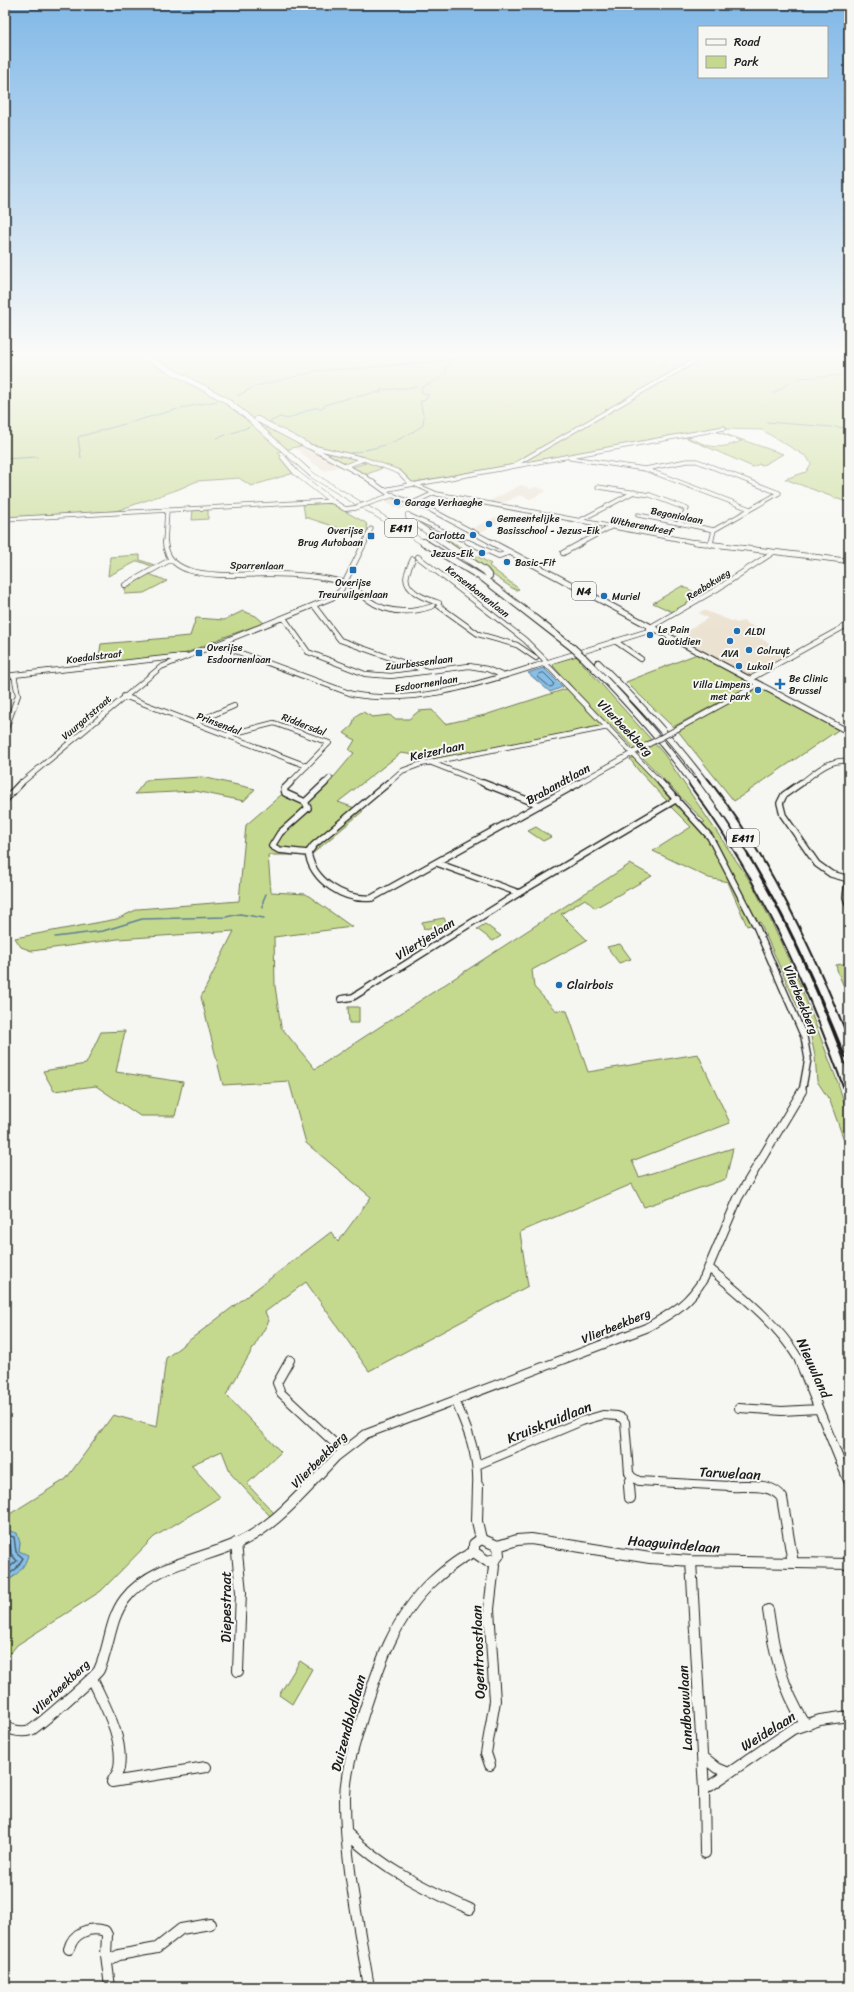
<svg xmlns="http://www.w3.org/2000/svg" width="854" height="1992" viewBox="0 0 854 1992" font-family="Sriracha,sans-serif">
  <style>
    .built { fill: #ece2d2 }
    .green { fill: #c5d98e; stroke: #707a55 }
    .water { fill: #88bfe6; stroke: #5d7e95 }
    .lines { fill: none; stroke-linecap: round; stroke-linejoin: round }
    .shore-far1 { stroke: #475d6d; stroke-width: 1 }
    .shore { stroke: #475d6d; stroke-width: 1.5 }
    .stream-far1 { stroke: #5d7e95; stroke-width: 1 }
    .stream { stroke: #5d7e95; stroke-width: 1.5 }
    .minor-far4-casing { stroke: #1c1c1c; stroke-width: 5 }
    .minor-far3-casing { stroke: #1c1c1c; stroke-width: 6 }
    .minor-far2-casing { stroke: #1c1c1c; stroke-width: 8 }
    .minor-far1-casing { stroke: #1c1c1c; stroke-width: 10 }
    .minor-casing { stroke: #1c1c1c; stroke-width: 12 }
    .major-far1-casing { stroke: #1c1c1c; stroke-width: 5.5 }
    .major-casing { stroke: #1c1c1c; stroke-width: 7 }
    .highway-far2-casing { stroke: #1c1c1c; stroke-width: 6 }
    .highway-far1-casing { stroke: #1c1c1c; stroke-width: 8 }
    .highway-casing { stroke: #1c1c1c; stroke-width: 12 }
    .minor-far4 { stroke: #f6f6f2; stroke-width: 3.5 }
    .minor-far3 { stroke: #f6f6f2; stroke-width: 4.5 }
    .minor-far2 { stroke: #f6f6f2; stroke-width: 5.5 }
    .minor-far1 { stroke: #f6f6f2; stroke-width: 8 }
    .minor { stroke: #f6f6f2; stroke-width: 10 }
    .major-far1 { stroke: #f6f6f2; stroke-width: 4 }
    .major { stroke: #f6f6f2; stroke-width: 5 }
    .highway-far2 { stroke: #f6f6f2; stroke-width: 5 }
    .highway-far1 { stroke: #f6f6f2; stroke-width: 6 }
    .highway { stroke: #f6f6f2; stroke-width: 8 }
    .minor-bridge-casing { stroke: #1c1c1c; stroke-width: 6; stroke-linecap: butt }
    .major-bridge-casing { stroke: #1c1c1c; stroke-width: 5.5; stroke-linecap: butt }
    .highway-bridge-casing { stroke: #1c1c1c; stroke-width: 8; stroke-linecap: butt }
    .minor-bridge { stroke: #f6f6f2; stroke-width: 4.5 }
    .major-bridge { stroke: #f6f6f2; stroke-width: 4 }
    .highway-bridge { stroke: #f6f6f2; stroke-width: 6 }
    .poi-dot { fill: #1f6fb2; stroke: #f6f6f2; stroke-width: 1.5 }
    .labels { text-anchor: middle; stroke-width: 4; stroke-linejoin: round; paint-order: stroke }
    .far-poi-label { font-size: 10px; fill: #1c1c1c; stroke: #f6f6f2; text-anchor: start }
    .far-street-label { font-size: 10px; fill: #1c1c1c; stroke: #f6f6f2 }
    .shield { fill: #f6f6f2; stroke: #5d5d5c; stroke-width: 1 }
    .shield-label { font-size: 11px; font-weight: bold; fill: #1c1c1c }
    .street-label { font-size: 12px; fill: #1c1c1c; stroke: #f6f6f2 }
    .poi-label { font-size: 12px; fill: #1c1c1c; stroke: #f6f6f2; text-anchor: start }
    .near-street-label { font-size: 14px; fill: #1c1c1c; stroke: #f6f6f2 }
  </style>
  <rect width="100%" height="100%" fill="#f6f6f2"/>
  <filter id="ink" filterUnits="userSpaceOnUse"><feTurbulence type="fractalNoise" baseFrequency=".025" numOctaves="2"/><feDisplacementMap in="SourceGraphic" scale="8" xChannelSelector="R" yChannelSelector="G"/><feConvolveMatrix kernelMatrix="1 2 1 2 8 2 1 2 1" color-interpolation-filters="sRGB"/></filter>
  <g filter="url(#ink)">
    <path class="built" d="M284,437L305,446L341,466L325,471L311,462Z
      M521,485L531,489L536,487L547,491L530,499L520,495L502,504L488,502Z
      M391,497L415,504L400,510L385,502V500Z
      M495,517L503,520L479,533L471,529Z
      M703,610L737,623L743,621L762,631L756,636L790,654L750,676L678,639L689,633L687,631L708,618L699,613Z"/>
    <path class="green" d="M5,355H849V503L785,479L806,472L811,464L807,457L762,430L723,429L415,482L418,483H411L400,471L360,459L346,464L307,444L278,452L294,473L251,486L239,478L197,481L179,489L116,511L5,518Z
      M715,431H716L783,454L763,465L759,464L753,467L682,436H685C710,447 715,451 742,441Z
      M363,460L385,467L365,475L352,467L366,463L358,462Z
      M321,503L332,504L366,523L368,529L364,536L305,517L303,504Z
      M208,509V519L192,520L193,510Z
      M410,518L491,564L489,566L519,589L516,590L512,588Z
      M140,555V560L157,566L154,567L138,561L108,576L110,557Z
      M149,574L167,581L144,593L125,594V588L130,587L133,583Z
      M682,586L702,596L675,613L653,603Z
      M243,611L256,616L264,623L224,637L184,654L98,664L101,644L190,636L196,618L224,620Z
      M697,654L753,684L673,727L626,682Z
      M576,656L664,754L752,884L770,919L800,984L838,1083L849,1118V1154L830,1101L817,1081L815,1056L811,1037L760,922L747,926L728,882L709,878L653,851L691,827L671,807L661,812L659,811L672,803H676L698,824L705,822L611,725L441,759L401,753L338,802L363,811L311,855H268L271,892L306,894L352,927L274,937L275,986L281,1027L315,1069L630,864L652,876L595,908L585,899L561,914L587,940L532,970L534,987L555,1010L567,1011L588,1072L698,1054L730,1123L632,1161L639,1177L733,1148L726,1179L644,1207L632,1184L520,1232L528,1286L369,1371L306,1282L265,1312L269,1321L226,1395L281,1452L247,1484L275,1514L271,1517L231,1474L222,1451L191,1465L220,1497L154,1537L101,1591L17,1645L5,1660V1582L15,1576L20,1543L10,1531L5,1532V1517L66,1479L113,1415L157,1427L166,1358L331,1232L338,1242L371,1197L306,1143L289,1081L223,1085L201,997L234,931L118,939L32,951L21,947L15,938L117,919L138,909L239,901L246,825L287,790L309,800L333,778L354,753L349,750L355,740L344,733L352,726C355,718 354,715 363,712L372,717L390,715L394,719H409L419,711L432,710L445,724L485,715L572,687L553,666L555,662Z
      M760,686L838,730L734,801L678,731Z
      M634,757L671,795V798L667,801L638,770L630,759Z
      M202,777L255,789L244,801L195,791L135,794L146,780Z
      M536,827L551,837L543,841L528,831Z
      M444,918L447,925L424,929L422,922Z
      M485,924L501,936L493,941L477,929Z
      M620,944L631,959L619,963L607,947Z
      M849,963V998L838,973L836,965Z
      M359,1007V1023H349L348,1007Z
      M125,1031L116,1072L183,1082L175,1116H140L96,1086L54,1091L43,1071L86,1064L101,1032Z
      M300,1661L312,1669L292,1704L279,1695Z"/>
    <path class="water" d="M543,668L545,669L563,687L550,692L528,673Z
      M10,1531L17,1533L20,1543L19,1551L28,1555C24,1569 17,1575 5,1582V1532Z"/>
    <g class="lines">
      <path class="shore-far1" d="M544,673L554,683L553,686L550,687L538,677L539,674Z"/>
      <path class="shore" d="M5,1535L14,1537L16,1552L23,1558L16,1569L5,1577
        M5,1540L10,1541L11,1554L17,1561L5,1571"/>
      <path class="stream-far1" d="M662,367L666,355H664
        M351,369L450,360
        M798,378L842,375
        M256,386L311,373L313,371L348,369
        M773,394L789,383
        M237,396L254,387
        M356,397L373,393L376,394V392L381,393L380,390L417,387
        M181,408L217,401
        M423,414L420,402L425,400L429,395L422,393L421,388L439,379L447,371L445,369L453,360L467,355
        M269,422L280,417L288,419L313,408H322L327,404L352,397
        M767,422L832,427
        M835,427L849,428
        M229,434L249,427
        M217,438L226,435
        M365,450C387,446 405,438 423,425L424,416
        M346,454L361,451
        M81,458L78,437L178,409
        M5,459L37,457"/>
      <path class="stream" d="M263,908V901L266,894
        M55,937L103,931L142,919L226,917L240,914L264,918"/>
      <g class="minor-far4-casing">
        <path id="minor-far4" d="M308,446L364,459L399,472L411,484
          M570,458L645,469L750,509
          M516,464L705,355
          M345,466L364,459
          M645,469L687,461H697L779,493
          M417,484L724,428
          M598,487L650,495L687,509L679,523
          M384,490L414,484L437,494L699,543
          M415,502L434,493
          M408,515L461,539
          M638,515L714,530
          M5,519L332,501
          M579,521L634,492
          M466,541L470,543
          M165,543L167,510
          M364,543L371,529
          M581,543L611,527
          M711,543L714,530L779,493"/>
      </g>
      <g class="minor-far3-casing">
        <path id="minor-far3" d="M165,542C166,557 174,565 188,570C214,578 243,574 270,574C293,574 319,576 342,582C352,584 359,593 367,599C387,614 410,614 433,606
          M468,542L499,556L510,552
          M694,542L849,561
          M710,545L711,542
          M563,553L583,542
          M418,557L525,640L545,660
          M413,559C411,564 408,569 407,574C402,591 426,599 439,603
          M125,585L170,560
          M439,606L478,634L517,645L536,658
          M315,607L340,640L427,671
          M284,618L308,652L365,674L391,676L469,666L487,669L504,676
          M649,628L717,589L772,553
          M615,641L641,659
          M214,643L352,694C415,706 482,683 542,664C580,652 617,641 655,629
          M543,664L550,668L662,784
          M5,676L184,656
          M750,679L849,624
          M124,696L307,766
          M194,723L234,706
          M677,729L759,684
          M5,731L18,695L14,675
          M227,735L274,723L329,743L289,784
          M432,763L485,784
          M20,784L161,667L334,597L341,590L365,542
          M324,784L330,778
          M387,784L402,771L421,764L608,727
          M577,784L647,745
          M800,784C816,772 828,759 849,761"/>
      </g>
      <g class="minor-far2-casing">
        <path id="minor-far2" d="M290,783L284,789L285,793L305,802
          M388,783L314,845L308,853C313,881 344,901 372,898L579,783
          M483,783L540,805
          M661,783L710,837L756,926L804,1037L808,1059L802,1092
          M801,783L784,795L780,803L783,815L817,864L831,874L849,879
          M5,800L21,783
          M305,802L308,808L280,833L272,846L279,850L308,853
          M305,802L325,783
          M437,863L519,893
          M849,876L846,897L849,906
          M341,999L353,997L519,893L677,799"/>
      </g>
      <g class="minor-far1-casing">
        <path id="minor-far1" d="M709,1268C742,1296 775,1321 798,1358L849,1483
          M290,1360L277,1383L281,1393L343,1451
          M455,1400C467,1428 479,1456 477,1487
          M739,1408L782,1411L818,1409
          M477,1465L582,1421L603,1415L617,1416L622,1418L625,1422L629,1473L632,1477L629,1482V1487
          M632,1477L639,1481L748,1487
          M308,1487L336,1457L366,1434L646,1328C672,1313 688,1305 704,1278L738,1198L802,1091"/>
      </g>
      <g class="minor-casing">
        <path id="minor" d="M478,1486L477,1521L481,1539
          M629,1486L630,1498
          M730,1486C747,1487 772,1482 782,1498L793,1563
          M481,1539L498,1546L499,1555L496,1559L487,1561L474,1552V1544Z
          M236,1543L241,1592L238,1671
          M498,1546L517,1540L531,1539L650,1558L691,1561L849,1564
          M691,1561L704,1790L705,1853
          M768,1610C774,1653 782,1687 805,1724
          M92,1678C104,1705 124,1737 119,1768C118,1773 114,1778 112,1782
          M5,1726C13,1731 21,1733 31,1730C37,1727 96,1676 99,1670C110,1647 109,1620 125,1599C151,1565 202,1559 238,1543C266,1530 288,1508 309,1486
          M702,1756L717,1768L729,1773
          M490,1765L486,1753L495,1701L489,1609L494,1566L492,1561
          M112,1782L206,1767
          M704,1790L793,1729L820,1720L849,1716
          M347,1833C382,1868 425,1889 470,1909
          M69,1949C73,1933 89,1926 105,1931L107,1935L106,1955L110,1987
          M107,1961L119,1955L157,1948L181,1929L210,1924
          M369,1987C359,1926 345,1863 345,1800C345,1771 355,1742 363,1715C379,1665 394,1618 432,1582C445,1570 458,1559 474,1552"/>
      </g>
      <g class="major-far1-casing">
        <path id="major-far1" d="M308,446L364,476L389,494L433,511L493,543
          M332,501L345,509L355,508
          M375,501L393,495"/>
      </g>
      <g class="major-casing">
        <path id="major" d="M491,542L849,732"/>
      </g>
      <g class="highway-far2-casing">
        <path id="highway-far2" d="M142,355L224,399L245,415L312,475L424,543
          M257,419L308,446
          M283,457L296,473L332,501
          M408,515L409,519L444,543"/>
      </g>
      <g class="highway-far1-casing">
        <path id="highway-far1" d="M423,542L484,579L573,648
          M443,542L485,571L489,576
          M583,657C623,697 660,738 694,784
          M598,663C637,701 673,740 706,784"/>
      </g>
      <g class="highway-casing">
        <path id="highway" d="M694,783C763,875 810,980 849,1088
          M705,783C768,864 811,958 849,1053"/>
      </g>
      <use href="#minor-far4" class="minor-far4"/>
      <use href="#minor-far3" class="minor-far3"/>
      <use href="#minor-far2" class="minor-far2"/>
      <use href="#minor-far1" class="minor-far1"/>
      <use href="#minor" class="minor"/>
      <use href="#major-far1" class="major-far1"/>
      <use href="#major" class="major"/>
      <use href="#highway-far2" class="highway-far2"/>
      <use href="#highway-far1" class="highway-far1"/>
      <use href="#highway" class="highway"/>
      <g class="minor-bridge-casing">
        <path id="minor-bridge" d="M647,745L677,729"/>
      </g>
      <g class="major-bridge-casing">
        <path id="major-bridge" d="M355,508L375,501"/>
      </g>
      <g class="highway-bridge-casing">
        <path id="highway-bridge" d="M573,648L583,657"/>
      </g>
      <use href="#minor-bridge" class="minor-bridge"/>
      <use href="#major-bridge" class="major-bridge"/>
      <use href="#highway-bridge" class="highway-bridge"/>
    </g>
  </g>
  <linearGradient id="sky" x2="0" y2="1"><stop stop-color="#81b8e7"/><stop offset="0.56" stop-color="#fbfbf9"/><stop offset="1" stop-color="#fbfbf9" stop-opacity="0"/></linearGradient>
  <rect width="854" height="633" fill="url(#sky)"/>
  <g class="poi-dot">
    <circle cx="397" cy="502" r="4"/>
    <circle cx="489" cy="524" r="4"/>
    <circle cx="473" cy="535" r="4"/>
    <rect x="367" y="532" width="8" height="8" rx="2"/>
    <circle cx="482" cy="553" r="4"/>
    <circle cx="507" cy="562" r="4"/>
    <rect x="349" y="566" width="8" height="8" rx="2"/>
    <circle cx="604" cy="596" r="4"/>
    <circle cx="737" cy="631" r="4"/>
    <circle cx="650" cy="635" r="4"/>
    <circle cx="730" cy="641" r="4"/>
    <circle cx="749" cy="650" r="4"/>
    <rect x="195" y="649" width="8" height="8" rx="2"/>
    <circle cx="739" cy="666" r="4"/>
    <path d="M778 678h4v4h4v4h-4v4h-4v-4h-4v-4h4z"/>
    <circle cx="758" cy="690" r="4"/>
    <circle cx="559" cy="985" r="4"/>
  </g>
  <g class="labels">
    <g class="far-poi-label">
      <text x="405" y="506">Garage Verhaeghe</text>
      <text x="497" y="522">Gemeentelijke<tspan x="497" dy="12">Basisschool - Jezus-Eik</tspan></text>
      <text x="363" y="534" text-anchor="end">Overijse<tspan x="363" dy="12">Brug Autobaan</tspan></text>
      <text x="465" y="539" text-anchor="end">Carlotta</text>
      <text x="474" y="557" text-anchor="end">Jezus-Eik</text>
      <text x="515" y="566">Basic-Fit</text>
      <text x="353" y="586" text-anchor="middle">Overijse<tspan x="353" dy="12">Treurwilgenlaan</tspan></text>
      <text x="612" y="600">Muriel</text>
      <text x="658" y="633">Le Pain<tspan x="658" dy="12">Quotidien</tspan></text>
      <text x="745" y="635">ALDI</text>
      <text x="207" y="651">Overijse<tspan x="207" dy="12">Esdoornenlaan</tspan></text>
      <text x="757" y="654">Colruyt</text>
      <text x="730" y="657" text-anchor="middle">AVA</text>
      <text x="747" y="670">Lukoil</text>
      <text x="789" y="682">Be Clinic<tspan x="789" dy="12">Brussel</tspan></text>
      <text x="750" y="688" text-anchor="end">Villa Limpens<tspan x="750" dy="12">met park</tspan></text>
    </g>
    <g class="far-street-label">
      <text transform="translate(677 515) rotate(11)" y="4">Begonialaan</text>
      <text transform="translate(642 525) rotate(11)" y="4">Witherendreef</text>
      <text transform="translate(257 565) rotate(1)" y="4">Sparrenlaan</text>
      <text transform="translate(708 584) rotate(-32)" y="4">Reebokweg</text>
      <text transform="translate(478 591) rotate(38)" y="4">Kersenbomenlaan</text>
      <text transform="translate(94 656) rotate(-7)" y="4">Koedalstraat</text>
      <text transform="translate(419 662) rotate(-7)" y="4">Zuurbessenlaan</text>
      <text transform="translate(426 683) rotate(-9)" y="4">Esdoornenlaan</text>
      <text transform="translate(86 717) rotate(-41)" y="4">Vuurgatstraat</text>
      <text transform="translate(219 723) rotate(21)" y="4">Prinsendal</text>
      <text transform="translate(304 724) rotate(21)" y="4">Riddersdal</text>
    </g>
    <g class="shield">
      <rect x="385" y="519" width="32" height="18" rx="3"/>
      <rect x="572" y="582" width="24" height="18" rx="3"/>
      <rect x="727" y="829" width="32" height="18" rx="3"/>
    </g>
    <g class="shield-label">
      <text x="401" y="532">E411</text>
      <text x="584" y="595">N4</text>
      <text x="743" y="842">E411</text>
    </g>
    <g class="street-label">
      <text transform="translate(625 728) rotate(46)" y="4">Vlierbeekberg</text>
      <text transform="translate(437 751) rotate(-12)" y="4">Keizerlaan</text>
      <text transform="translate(558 784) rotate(-29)" y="4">Brabandtlaan</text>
      <text transform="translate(425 939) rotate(-32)" y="4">Vliertjeslaan</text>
      <text transform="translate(801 1000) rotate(68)" y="4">Vlierbeekberg</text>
      <text transform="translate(616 1326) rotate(-22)" y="4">Vlierbeekberg</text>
      <text transform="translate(319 1460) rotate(-45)" y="4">Vlierbeekberg</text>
      <text transform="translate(61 1687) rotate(-43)" y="4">Vlierbeekberg</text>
    </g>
    <g class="poi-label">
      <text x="567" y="989">Clairbois</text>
    </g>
    <g class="near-street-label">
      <text transform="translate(814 1368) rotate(66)" y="5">Nieuwland</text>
      <text transform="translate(549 1422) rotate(-22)" y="5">Kruiskruidlaan</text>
      <text transform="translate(730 1473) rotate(3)" y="5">Tarwelaan</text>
      <text transform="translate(674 1544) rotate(5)" y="5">Haagwindelaan</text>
      <text transform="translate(226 1607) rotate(-90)" y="5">Diepestraat</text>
      <text transform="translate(478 1652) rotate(-92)" y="5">Ogentroostlaan</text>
      <text transform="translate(685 1708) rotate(-93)" y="5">Landbouwlaan</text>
      <text transform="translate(348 1723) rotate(-75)" y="5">Duizendbladlaan</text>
      <text transform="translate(768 1731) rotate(-32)" y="5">Weidelaan</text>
    </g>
  </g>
  <rect width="854" height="1992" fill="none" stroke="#f6f6f2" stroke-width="20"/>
  <rect x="10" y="10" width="834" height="1972" fill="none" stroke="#1c1c1c" stroke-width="1.5" filter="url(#ink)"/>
  <rect x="698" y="26" width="130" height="52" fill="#f6f6f2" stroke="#9f9f9c"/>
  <rect x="706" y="39" width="20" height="6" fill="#f6f6f2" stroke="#9f9f9c"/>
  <text x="734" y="46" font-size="12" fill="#1c1c1c">Road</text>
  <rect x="706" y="56" width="20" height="12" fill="#c5d98e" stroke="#9f9f9c"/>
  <text x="734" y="66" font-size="12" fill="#1c1c1c">Park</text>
</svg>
